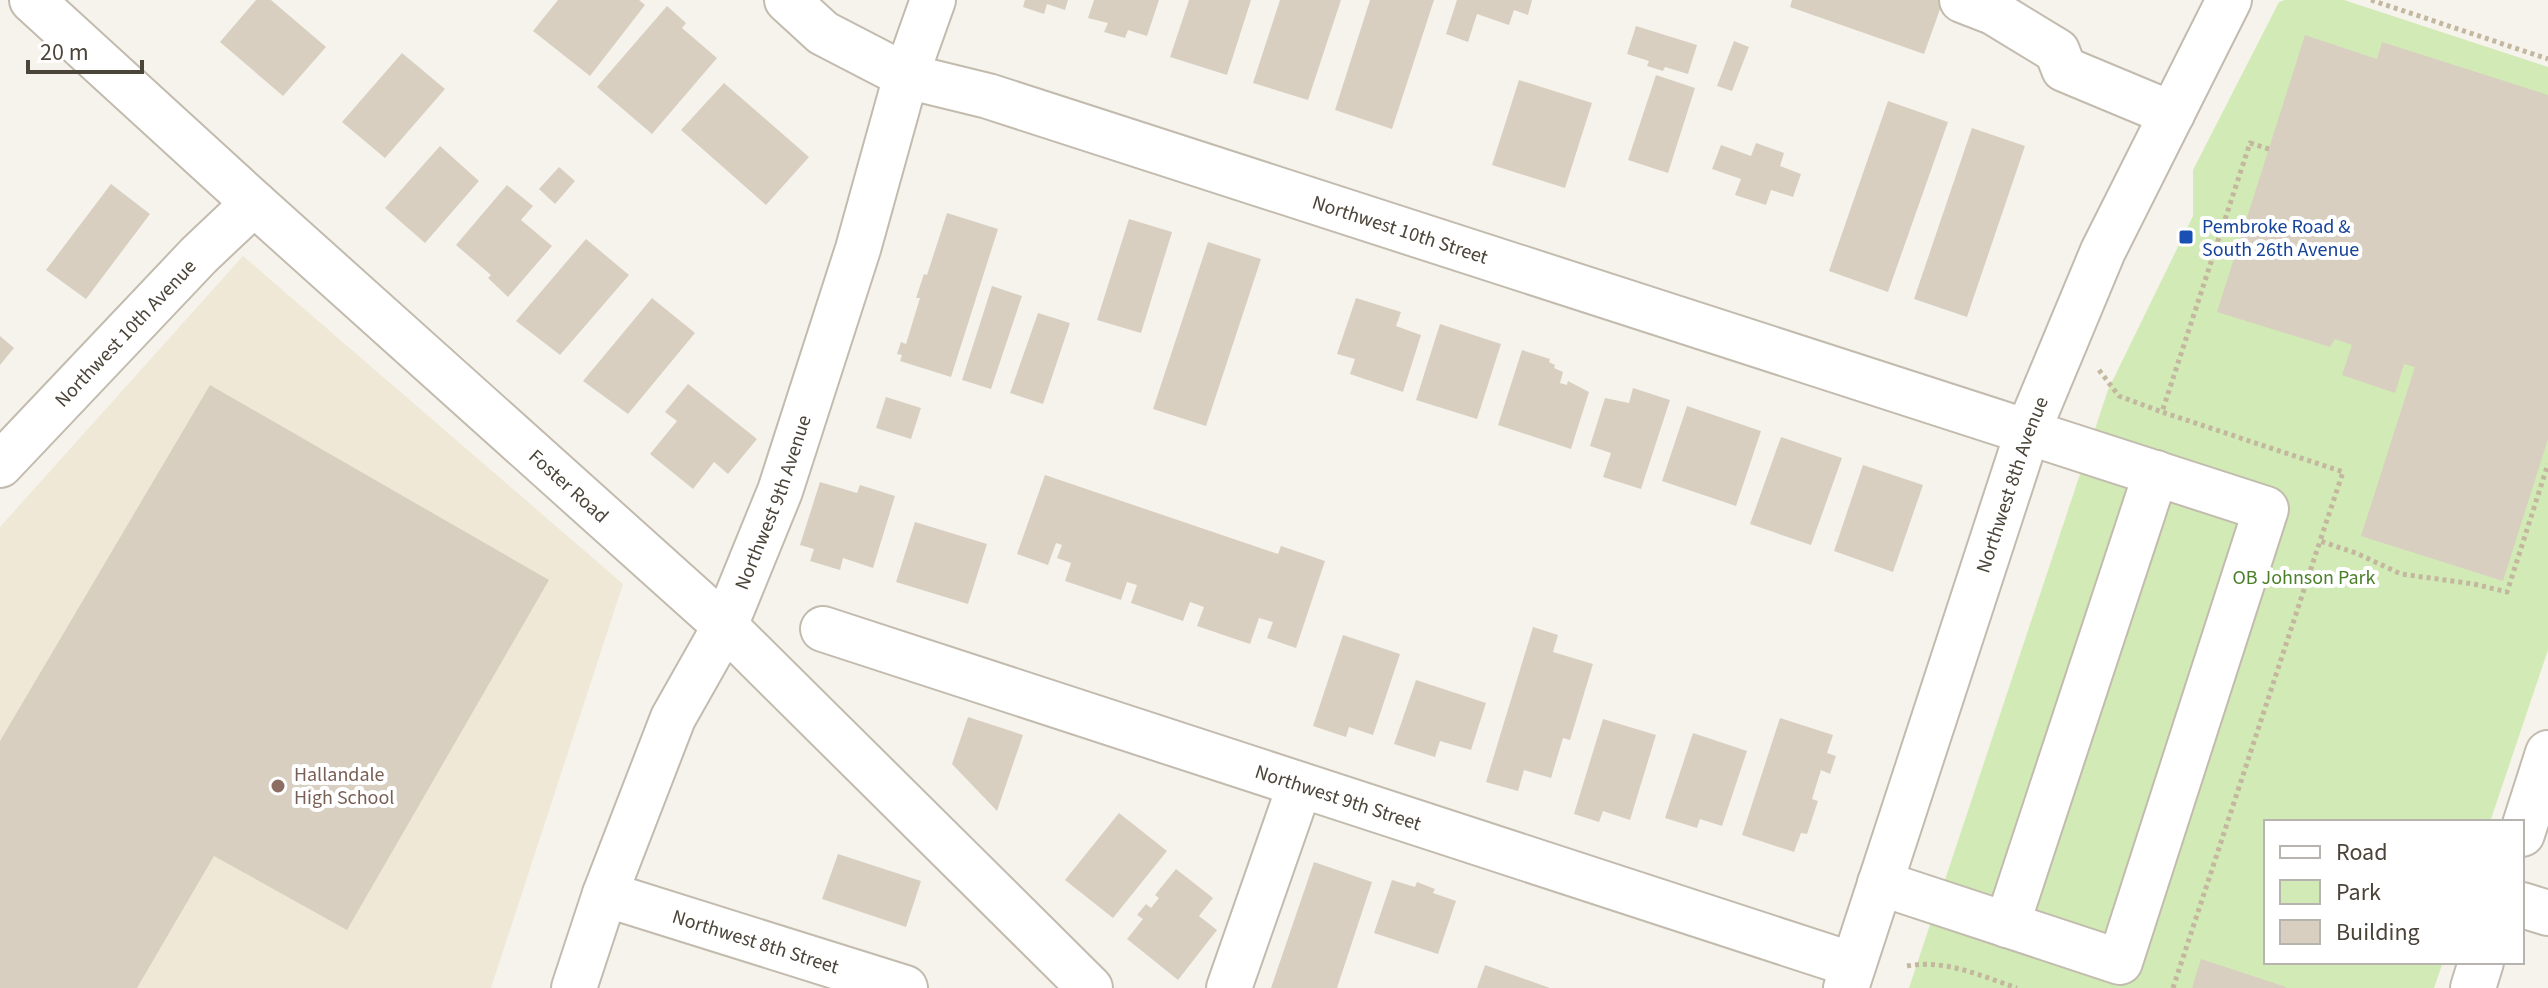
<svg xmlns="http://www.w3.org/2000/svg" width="2548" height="988" viewBox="0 0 2548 988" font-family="'Source Sans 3',sans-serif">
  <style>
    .education { fill: #efe8d6 }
    .green { fill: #d2eab5 }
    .building { fill: #d8cfc1 }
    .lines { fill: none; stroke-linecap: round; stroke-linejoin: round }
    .minor-casing { stroke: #c2bbae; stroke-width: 48 }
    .path { stroke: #c4b79f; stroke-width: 5; stroke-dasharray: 4 4; stroke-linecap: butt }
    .minor { stroke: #fff; stroke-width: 44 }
    .transit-dot { fill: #1a4fb4; stroke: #fff; stroke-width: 3 }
    .education-dot { fill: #8d6e63; stroke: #fff; stroke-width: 3 }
    .labels { text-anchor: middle; stroke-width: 8; stroke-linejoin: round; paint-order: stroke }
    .transit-label { font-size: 20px; fill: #164399; stroke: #fff; text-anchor: start }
    .street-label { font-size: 20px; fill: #4b4439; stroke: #fff }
    .park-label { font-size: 20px; fill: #4a7f2a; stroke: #fff }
    .education-label { font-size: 20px; fill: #785e54; stroke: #fff; text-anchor: start }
  </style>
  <rect width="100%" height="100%" fill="#f6f3ec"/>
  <path class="education" d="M243,256L623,584L491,988H0V527Z"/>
  <path class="green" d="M2285,0H2344L2548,67V650L2490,822H2266V962H2443L2434,988H1909L2108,390L2193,216V170L2279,2Z"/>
  <path class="building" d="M256,0H271L326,47L283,96L220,42Z
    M558,0H639L645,5L590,76L533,31Z
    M1025,0H1068L1065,10L1047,4L1044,14L1023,7Z
    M1094,0H1159L1147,36L1128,30L1125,38L1104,32L1108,23L1088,18Z
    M1189,0H1251L1227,75L1170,57Z
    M1280,0H1341L1308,100L1253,83Z
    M1370,0H1434L1392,129L1335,110Z
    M1457,0H1532L1528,15L1514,10L1509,25L1477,14L1468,42L1446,34Z
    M1792,0H1939L1943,1L1924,54L1790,7Z
    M667,6L686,23L682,28L717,58L652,134L597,87Z
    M1636,26L1697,45L1688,74L1665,67L1663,71L1647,66L1649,61L1627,54Z
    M2305,35L2377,59L2382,42L2548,95V439L2503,581L2361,536L2415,367L2404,364L2395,393L2342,375L2352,345L2335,339L2330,347L2217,312Z
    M1734,41L1749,47L1732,91L1717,86Z
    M402,53L445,89L385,158L342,122Z
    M1656,75L1695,88L1668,173L1628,160Z
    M1519,80L1592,103L1565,188L1492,165Z
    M724,83L809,157L766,205L681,130Z
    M1888,101L1948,122L1888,292L1829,271Z
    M1972,128L2025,146L1967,317L1914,299Z
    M1756,143L1784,153L1780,166L1801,174L1793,197L1771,190L1766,205L1735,195L1741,179L1712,169L1721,145L1751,156Z
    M440,146L479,181L425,243L385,208Z
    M559,167L575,181L555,204L539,189Z
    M111,184L150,214L86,299L46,270Z
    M507,185L533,206L521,220L552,246L508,297L488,278L491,275L456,245Z
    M947,213L998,229L951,377L900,361L902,355L897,354L901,342L906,344L920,298H916L924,274L927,275Z
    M1129,219L1172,232L1141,333L1097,320Z
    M586,239L629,275L560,355L516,321Z
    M1208,242L1261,259L1206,426L1153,409Z
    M992,286L1022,296L991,389L962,380Z
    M652,298L695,333L628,414L583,381Z
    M1356,298L1401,312L1396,326L1421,335L1403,392L1350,374L1355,359L1337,354Z
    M1038,313L1070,323L1043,404L1010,393Z
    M1440,324L1501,344L1477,419L1416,400Z
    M0,336L14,348L0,365Z
    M1522,350L1550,359L1549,362L1555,365L1554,368L1563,372L1560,383L1567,385L1568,381L1589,392L1571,449L1498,425Z
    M688,384L757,439L728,474L714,462L693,489L650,454L677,421L665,412Z
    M210,385L549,580L347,930L214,856L137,988H0V741Z
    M1633,388L1670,400L1641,489L1603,477L1611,453L1590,446L1605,398L1629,403Z
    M886,397L921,408L911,439L876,428Z
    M1687,406L1761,431L1736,506L1662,481Z
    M1781,437L1842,458L1811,545L1750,524Z
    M1863,465L1923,485L1893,572L1834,551Z
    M1045,475L1278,554L1281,546L1325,561L1296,648L1267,638L1273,622L1259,618L1250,644L1197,626L1204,607L1190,602L1183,621L1131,603L1137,585L1127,582L1121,600L1065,581L1071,563L1057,558L1062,545L1056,543L1048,565L1017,554Z
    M820,482L857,493L860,485L895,496L873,568L843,558L840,570L810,561L814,549L800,545Z
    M915,522L987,544L968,604L896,582Z
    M1533,627L1558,635L1553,652L1593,664L1570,740L1563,738L1551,778L1524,770L1518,791L1486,782Z
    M1343,635L1400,654L1373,735L1349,727L1346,737L1313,726Z
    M1416,680L1486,703L1471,750L1440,741L1435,757L1394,744Z
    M968,717L1023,735L997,811L952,764Z
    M1780,718L1833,735L1827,753L1836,756L1830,774L1821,770L1812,799L1818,801L1807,834L1801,833L1794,852L1742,835Z
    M1603,719L1656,735L1630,820L1603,811L1599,822L1574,814Z
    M1693,733L1747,751L1722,826L1700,819L1697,828L1665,818Z
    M1119,813L1167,851L1113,918L1065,880Z
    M838,854L921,881L906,927L822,899Z
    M1314,862L1372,882L1337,988H1271Z
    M1176,869L1213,898L1199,916L1217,930L1178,980L1127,939L1143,919L1137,915L1146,904L1151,908L1159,898L1155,895Z
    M1392,880L1415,887L1417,882L1435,889L1433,893L1456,901L1438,954L1374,933Z
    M2201,959L2286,987V988H2192Z
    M1485,965L1550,988H1477Z"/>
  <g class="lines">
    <g class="minor-casing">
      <g id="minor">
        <path id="s1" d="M32,0L254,203L725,626L1090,988"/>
        <path id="s2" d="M787,0L823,33L906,76L988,96L2266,509L2120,962L1880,883"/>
        <path d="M1962,0L1993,12L2057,51L2064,69L2172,114"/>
        <path id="s3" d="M0,465L199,255L254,203"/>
        <path id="s4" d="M823,629L1853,965"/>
        <path d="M2522,834L2548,753"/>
        <path id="s5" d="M605,894L905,988"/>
        <path d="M2522,905L2548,913"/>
        <path d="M2007,925L2156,473"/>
        <path id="s6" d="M574,988L605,894L673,718L725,626L780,491L858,249L906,76L933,0"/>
        <path d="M1229,988L1300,785"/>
        <path id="s7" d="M1846,988L2028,431L2103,251L2229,0"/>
        <path d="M2473,988L2481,962"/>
      </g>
    </g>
    <path class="path" d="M2371,0L2548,59
      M2269,149L2250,143L2162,412L2343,472L2320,541
      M2099,370L2119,396L2162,412
      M1907,966C1946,959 1981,976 2017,988
      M2173,988L2320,541L2356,553L2401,574L2474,584L2507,592L2548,464"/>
    <use href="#minor" class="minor"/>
  </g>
  <rect class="transit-dot" x="2178" y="229" width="16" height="16" rx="4"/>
  <circle class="education-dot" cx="278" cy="786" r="8"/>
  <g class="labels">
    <g class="transit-label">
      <text x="2202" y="233">Pembroke Road &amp;<tspan x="2202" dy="23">South 26th Avenue</tspan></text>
    </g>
    <g class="street-label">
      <text dy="7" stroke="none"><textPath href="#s2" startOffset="660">Northwest 10th Street</textPath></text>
      <text dy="7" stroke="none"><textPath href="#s3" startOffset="182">Northwest 10th Avenue</textPath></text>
      <text dy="7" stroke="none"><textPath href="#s7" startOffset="530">Northwest 8th Avenue</textPath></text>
      <text dy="7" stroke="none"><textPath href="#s1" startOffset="724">Foster Road</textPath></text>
      <text dy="7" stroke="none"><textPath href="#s6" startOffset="526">Northwest 9th Avenue</textPath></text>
      <text dy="7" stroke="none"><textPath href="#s4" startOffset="542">Northwest 9th Street</textPath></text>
      <text dy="7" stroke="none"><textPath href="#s5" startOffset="158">Northwest 8th Street</textPath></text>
    </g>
    <g class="park-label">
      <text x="2304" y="584">OB Johnson Park</text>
    </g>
    <g class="education-label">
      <text x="294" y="781">Hallandale<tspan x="294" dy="23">High School</tspan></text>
    </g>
  </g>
  <rect x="2264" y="820" width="260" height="144" fill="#ffffff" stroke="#b7b4b0" stroke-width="2"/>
  <rect x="2280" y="846" width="40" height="12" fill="#ffffff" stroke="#b7b4b0" stroke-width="2"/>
  <text x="2336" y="860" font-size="24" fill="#4b4439">Road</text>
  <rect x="2280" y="880" width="40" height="24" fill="#d2eab5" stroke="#b7b4b0" stroke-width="2"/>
  <text x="2336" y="900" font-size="24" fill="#4b4439">Park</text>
  <rect x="2280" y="920" width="40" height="24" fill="#d8cfc1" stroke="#b7b4b0" stroke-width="2"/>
  <text x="2336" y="940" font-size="24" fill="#4b4439">Building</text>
  <path d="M28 60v12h114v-12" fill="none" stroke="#4b4439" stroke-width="4"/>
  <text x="40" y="60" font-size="24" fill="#4b4439" stroke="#ffffff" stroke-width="6" paint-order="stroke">20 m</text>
</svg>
